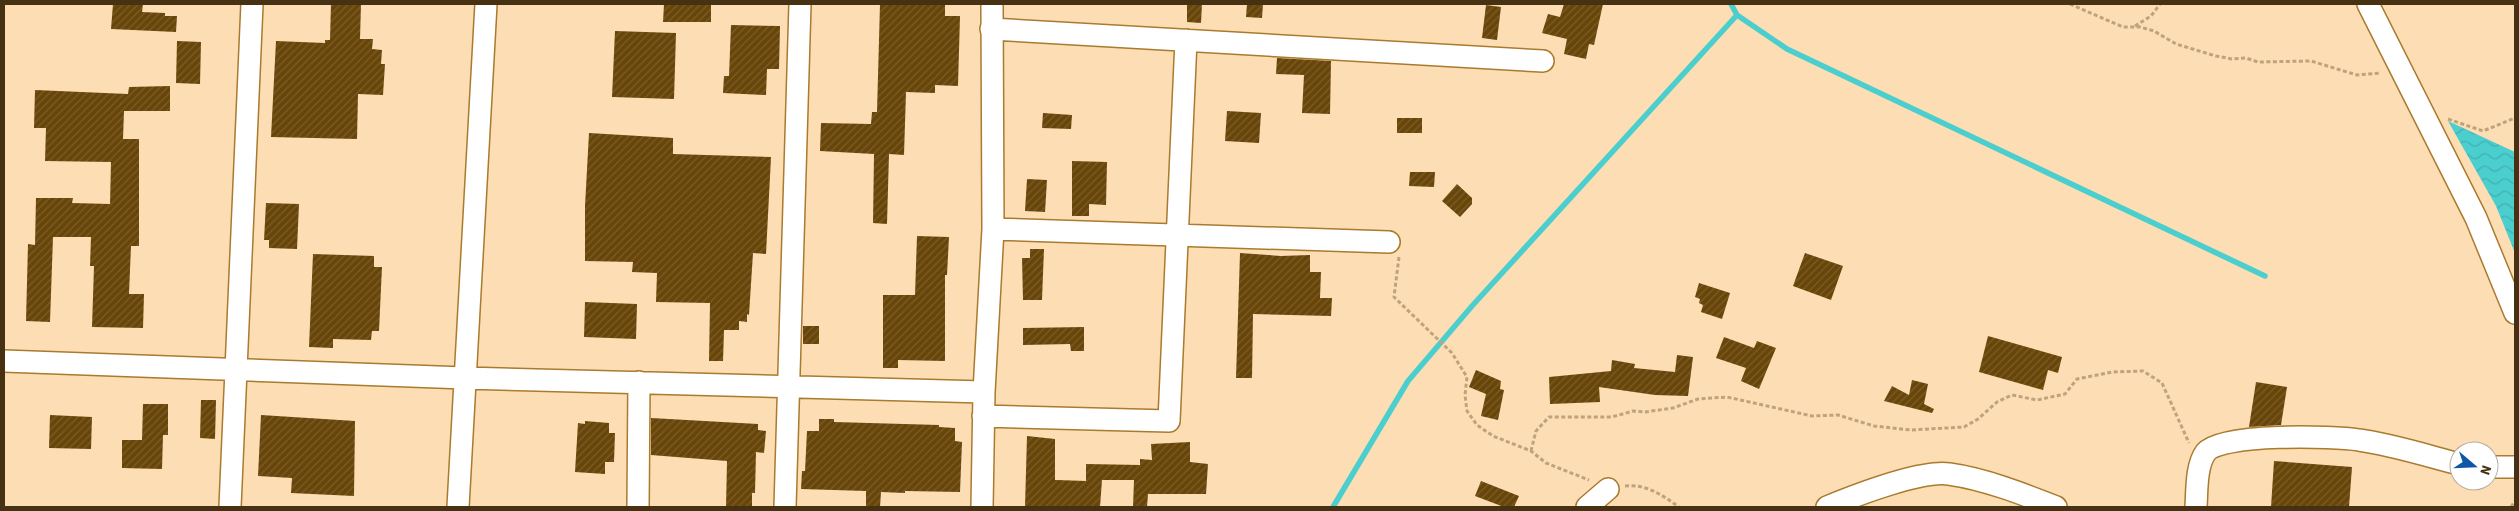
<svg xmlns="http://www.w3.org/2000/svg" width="2519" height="511" viewBox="0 0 2519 511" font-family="'Source Sans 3',sans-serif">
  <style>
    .water { fill: url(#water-waves) }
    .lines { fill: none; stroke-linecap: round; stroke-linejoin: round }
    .stream { stroke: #4acece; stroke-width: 5.5 }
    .building { fill: url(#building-hatch) }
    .minor-casing { stroke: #aa7a2e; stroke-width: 24 }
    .path { stroke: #bfa37d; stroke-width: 3; stroke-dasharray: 4 2.5; stroke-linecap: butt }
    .minor { stroke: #fff; stroke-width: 21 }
  </style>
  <defs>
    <pattern id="water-waves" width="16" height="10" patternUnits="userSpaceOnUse" patternTransform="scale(1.25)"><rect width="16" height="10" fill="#4acece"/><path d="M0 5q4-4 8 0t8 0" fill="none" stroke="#42b1b0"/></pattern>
    <pattern id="building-hatch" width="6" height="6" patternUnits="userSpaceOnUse" patternTransform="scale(1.25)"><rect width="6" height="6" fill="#684508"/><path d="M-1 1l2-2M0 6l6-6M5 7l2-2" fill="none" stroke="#7b5e2b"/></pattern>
  </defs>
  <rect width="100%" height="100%" fill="#fdddb3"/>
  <path class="water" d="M2448,121L2515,152V253L2496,206Z"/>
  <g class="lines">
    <path class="stream" d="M1731,4L1737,15L1787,49L2265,276
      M1333,507L1408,381L1472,306L1737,15"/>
  </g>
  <path class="building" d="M113,4H143L142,12L165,13V16H177L176,32L111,29Z
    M331,4H361L360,39H373L372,49L382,50L381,64H385L383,95L358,94L357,139L271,137L276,41L325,43V40H330Z
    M664,4H711V22H663Z
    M880,4H945V16H960L958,86L935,85V93L906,92L904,155L889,154L887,224L873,223L874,154L820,151L821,123L871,124L872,112H877Z
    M1187,4H1202L1201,23L1187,22Z
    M1247,4H1263L1262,18L1246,17Z
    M1564,4H1603L1594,45L1589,44L1586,59L1564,54L1567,39L1542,33L1548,14L1560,17Z
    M1486,5L1501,7L1497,40L1482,38Z
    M731,25L780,26L779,69H767L766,95L723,93L724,76H729Z
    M615,31L676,33L674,99L612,97Z
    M177,41L201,42L200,84L176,83Z
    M1277,58L1331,61L1330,114L1302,113L1304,75L1276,74Z
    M170,86V111H124L123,139H139V246H131L129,294H144L143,328L92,327L94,266H90L91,237H53L50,322L26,321L28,244L35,245L36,198H73L72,203L110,204L111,162L45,161L46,128H34L35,90L128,94L129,87Z
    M1227,111L1261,113L1259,143L1225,141Z
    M1043,113L1072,115L1071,129L1042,128Z
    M1397,118H1422V133H1397Z
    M589,133L673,138V154L771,157L766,254L753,253L749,315L747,314V322L739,321V330H724L723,361H709L710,303L656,302L657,273L632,272L633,262L585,261V206Z
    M1072,161L1107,162L1106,205L1089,204V216H1072Z
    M1410,172H1435L1434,187L1409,186Z
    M1027,179L1047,180L1045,212L1025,211Z
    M1457,184L1472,198V204L1460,217L1442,201Z
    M266,203L299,204L297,249L269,248V240H264Z
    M917,236L949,237L947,275H945V361L898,360V368H883V295H915Z
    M1030,249H1044L1042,300H1023L1022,258H1030Z
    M1240,253L1281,256L1310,255V272H1321L1320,298H1332L1331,316L1253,314L1252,378H1236Z
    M1805,253L1843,266L1831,300L1793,286Z
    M313,254L374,256V267H382L381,288L379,331H372L371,340L333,339V348L309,347Z
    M1699,283L1730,293L1722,319L1701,312L1703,305L1699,303L1700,299L1695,297Z
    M585,302L637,304L636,339L584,337Z
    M803,326H819V344H803Z
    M1084,327V351H1071L1070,344L1023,345V328Z
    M1988,336L2062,357L2058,373L2048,370L2043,390L1979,372Z
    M1724,337L1754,348L1757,341L1776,348L1759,389L1741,381L1746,368L1716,358Z
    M1677,355L1693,357L1688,396L1655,395L1599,387L1600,402L1550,404L1549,377L1611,371L1612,360L1635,364L1634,368L1675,372Z
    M1476,370L1501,381L1500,389L1504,390L1498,420L1481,416L1486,394L1469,387Z
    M1912,380L1928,384L1924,404L1934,409L1932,413L1884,401L1892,386L1909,395Z
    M2256,382L2287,387L2281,425L2249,427Z
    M201,400H216L215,439L200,438Z
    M143,404H168V435H163L162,469L122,468V440H142Z
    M50,415L92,417L91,449L49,448Z
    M261,415L355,421L354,496L291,493L292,478L258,476Z
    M651,418L758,424V430L766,431L764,453L756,452L755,493H752V507H726L727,461L651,455Z
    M819,419H834V422L939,425V427L955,428V441L962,442L960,492L905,491V493L881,492L880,507H866V491L801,489L802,471H805L807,431H819Z
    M585,421L609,423V433H615L614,462H605V474L575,472L578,423L585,424Z
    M1027,436L1055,439V480H1057L1086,481V464L1140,465V459L1152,460L1151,444L1190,442V462L1208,464L1206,494H1148L1147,507H1133L1134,480H1102L1100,507H1025Z
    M2274,461L2352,467L2349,507H2271Z
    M1481,481L1519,496L1514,507H1504L1475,496Z"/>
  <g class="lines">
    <g class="minor-casing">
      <path id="minor" d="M2368,4L2476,218L2515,313
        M991,29L1543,61
        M993,229L1389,242
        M4,361L465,378L984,392
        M983,416L1169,421L1186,40
        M2489,467H2515
        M230,507L252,4
        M458,507L486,4
        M638,507L639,382
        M785,507L800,4
        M982,507L984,392L993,229L992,4
        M1587,507L1608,489
        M1827,507C1854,496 1921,470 1949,474C1985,479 2023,494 2056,507
        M2196,507C2197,491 2196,465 2206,452C2221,433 2334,436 2359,440C2390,444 2428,456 2459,464"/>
    </g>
    <path class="path" d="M2070,4L2123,27H2140L2154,31L2176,44L2216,56L2232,59L2246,58L2258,62L2311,61L2357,75L2381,73
      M2135,26L2151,16L2160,4
      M2448,119L2483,131L2515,118
      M1399,257L1394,297L1452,353L1467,377L1465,395L1467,411L1477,425L1493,436L1531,451L1546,463L1589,480
      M1531,451L1536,431L1549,417H1612L1633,411L1645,412L1673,408L1698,399L1727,397L1812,416L1838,415L1874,426L1911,430L1964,427L1978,419L1997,402L2012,395L2037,400L2065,394L2077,379L2112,372L2143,371L2162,383L2189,443
      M1625,486C1647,484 1662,495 1679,507
      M2511,507L2515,501"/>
    <use href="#minor" class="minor"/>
  </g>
  <rect width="2519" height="511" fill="none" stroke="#463112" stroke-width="10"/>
  <g transform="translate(2474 466) rotate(109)"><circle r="24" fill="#ffffff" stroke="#b5ada0"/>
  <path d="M0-4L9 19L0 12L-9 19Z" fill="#0c57a6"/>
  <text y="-8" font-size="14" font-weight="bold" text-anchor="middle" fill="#463112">N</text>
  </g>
</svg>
